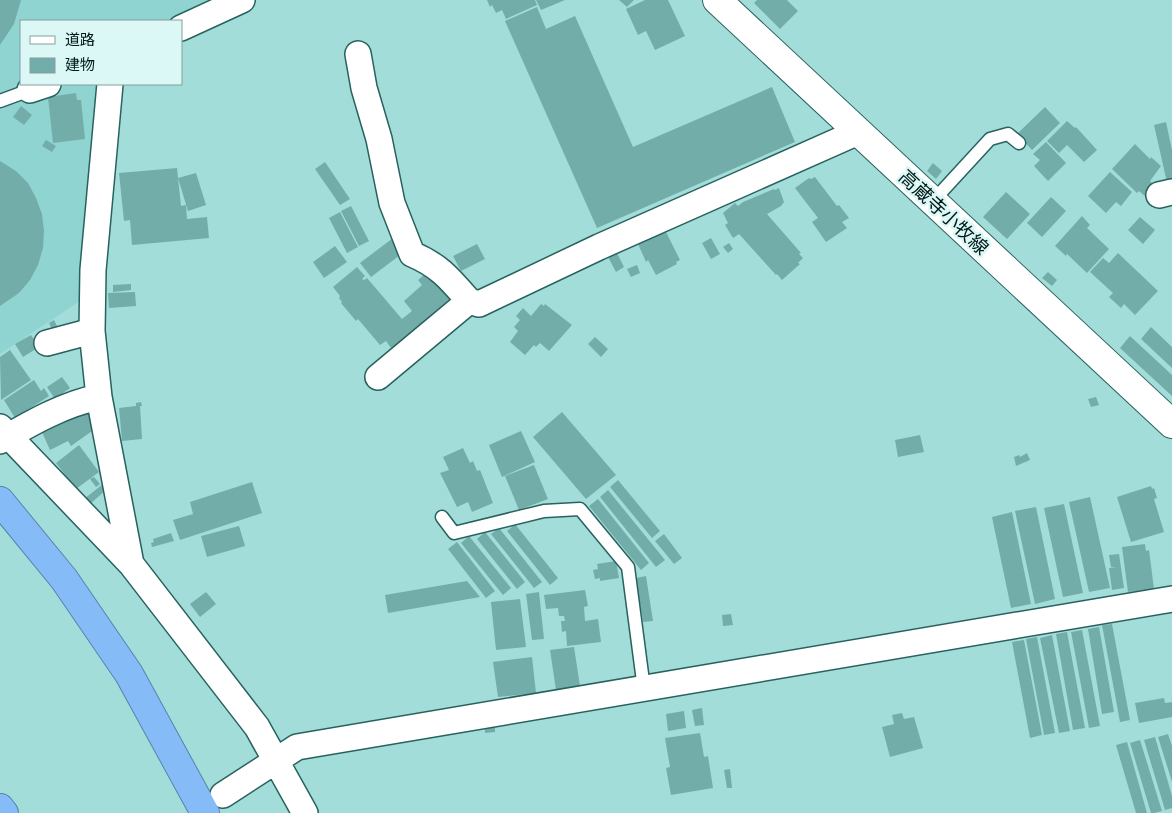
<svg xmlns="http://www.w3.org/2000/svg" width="1172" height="813" viewBox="0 0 1172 813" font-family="'PT Sans Narrow','Noto Sans JP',sans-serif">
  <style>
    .built { fill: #8fd4d0 }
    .building { fill: #73adaa }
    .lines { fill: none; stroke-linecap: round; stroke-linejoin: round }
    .lane-casing { stroke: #28625f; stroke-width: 15 }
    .street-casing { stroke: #28625f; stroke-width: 28 }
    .secondary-casing { stroke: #28625f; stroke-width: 30 }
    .highway-casing { stroke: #5783aa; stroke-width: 30 }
    .lane { stroke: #fff; stroke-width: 12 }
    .street { stroke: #fff; stroke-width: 25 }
    .secondary { stroke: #fff; stroke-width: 28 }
    .highway { stroke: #85bcf8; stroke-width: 28 }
    .labels { text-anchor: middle; stroke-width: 5; stroke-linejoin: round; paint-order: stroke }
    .street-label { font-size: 19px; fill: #021918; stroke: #dbf8f6 }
  </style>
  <rect width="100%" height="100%" fill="#a3ddda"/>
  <path class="built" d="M0,0H220L174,21H21V84H101L83,299L0,354Z"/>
  <path class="building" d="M0,0H21L14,24L0,45Z
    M487,0H535L537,5L506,19L502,10L496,13L492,5L490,7Z
    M536,0H565L541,10Z
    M619,0H634L627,7Z
    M645,0H668L685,36L655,50L646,31L638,35L626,9Z
    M757,0H787L798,11L780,29L754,3Z
    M537,7L546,29L575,16L633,147L772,87L795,142L597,228L505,21Z
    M76,93L77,100H81L85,139L53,143L48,97Z
    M21,106L32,115L24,125L13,117Z
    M1045,107L1060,123L1032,150L1017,134Z
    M1067,121L1075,128L1076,127L1097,150L1084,162L1067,145L1059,153L1047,141Z
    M1166,122L1172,150V186L1168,187L1154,125Z
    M46,140L56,146L52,152L42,146Z
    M1046,142L1066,163L1048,181L1034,166L1040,160L1033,154Z
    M1135,144L1150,159L1151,157L1161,166L1150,181L1157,188L1147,198L1139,191L1137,193L1112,169Z
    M0,161L16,171L28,183L36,198L42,214L44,231L43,248L38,265L30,280L19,293L0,306Z
    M325,162L350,199L340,205L315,169Z
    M933,163L942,171L936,179L927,171Z
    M177,168L181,206L186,205L187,219L207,217L209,238L132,245L130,220L124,221L119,173Z
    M1110,172L1132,192L1121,206L1116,202L1106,213L1088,196Z
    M196,173L206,205L188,211L178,178Z
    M815,177L837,206L839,205L849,218L842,222L847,228L826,242L812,222L818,218L795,188L809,178L811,179Z
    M779,188L784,202L781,206L767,214L801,253L799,254L803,258L798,263L800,264L782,280L777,274L776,275L739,234L733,238L725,225L728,223L723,213L735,203L738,206L743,202L774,189L775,190Z
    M1006,192L1030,214L1007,239L983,217Z
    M1051,197L1066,211L1042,237L1027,223Z
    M351,206L369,241L359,246L341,211Z
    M340,212L358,247L347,253L329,218Z
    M1082,216L1090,225L1087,228L1109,249L1087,273L1067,254L1066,256L1055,246Z
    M1140,217L1155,230L1143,244L1128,230Z
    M666,232L680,260L676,262L677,264L656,275L648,260L646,262L638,244L661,233L662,234Z
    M393,238L404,252L371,277L360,263Z
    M711,238L720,254L711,259L702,243Z
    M729,243L733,249L728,253L723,247Z
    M477,244L485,259L461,271L453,256Z
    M335,246L347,262L324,278L313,262Z
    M617,253L624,267L616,272L608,257Z
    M1118,253L1158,291L1135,315L1124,304L1121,308L1109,297L1113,293L1090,272L1103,258L1109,263Z
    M637,265L640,273L631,277L627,269Z
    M357,267L365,276L362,279L364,280L367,278L402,319L412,311L404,301L422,285L418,280L431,269L454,295L422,323L425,327L397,351L394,346L391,348L386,341L380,345L358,319L356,321L341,303L342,302L339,298L340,296L333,287Z
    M1048,272L1057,280L1052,286L1042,278Z
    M131,284V290L113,292V285Z
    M135,292L136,306L109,308L108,293Z
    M541,304L544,306L545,304L572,325L549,351L540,343L536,347L534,345L525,355L510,342L518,331L514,327L520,320L516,316L523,308L531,316Z
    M54,320L57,326L52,329L49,323Z
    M1151,327L1172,347V368L1141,339Z
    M31,335L39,347L23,357L15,344Z
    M1130,336L1172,375V396L1120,348Z
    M595,337L608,349L601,357L588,344Z
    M10,350L31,380L1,400L0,357Z
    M62,377L70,388L55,399L47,387Z
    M34,380L41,391L44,388L49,396L15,418L4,400Z
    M1096,397L1099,405L1091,407L1088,399Z
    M141,402L142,406H140L142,439L122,441L119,408L136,406V403Z
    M93,409L97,426L91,427L92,431L71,446L68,441L50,450L41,430Z
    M562,412L616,475L586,499L533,437Z
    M521,431L535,462L502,477L489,445Z
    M920,435L924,452L898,457L895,440Z
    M79,445L99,472L76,489L56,463Z
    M463,448L470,463L473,461L477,471L480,470L493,503L472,512L468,502L457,507L440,473L449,470L443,457Z
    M1027,453L1030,460L1016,466L1014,457L1019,455L1020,457Z
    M534,465L548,499L519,510L505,476Z
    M94,477L100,484L96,487L90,479Z
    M618,480L660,531L652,538L610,487Z
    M252,482L262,513L180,540L173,520L193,514L190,502Z
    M103,484L107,489L89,505L84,499Z
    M1151,486L1152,489L1154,488L1157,498L1154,499L1164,532L1131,542L1117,497Z
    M608,490L665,560L656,567L600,497Z
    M1090,497L1110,588L1089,592L1069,502Z
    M598,499L649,563L641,570L589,506Z
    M1064,504L1083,593L1063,597L1044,508Z
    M1036,507L1055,599L1035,604L1015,511Z
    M1012,512L1031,604L1011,608L992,517Z
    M515,524L558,578L550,585L507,531Z
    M239,526L245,546L207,557L201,536Z
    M499,528L542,582L534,588L491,534Z
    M485,532L525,582L517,589L477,539Z
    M171,533L174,541L152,547L151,543L154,542L153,539Z
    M664,534L682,558L674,564L655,541Z
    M469,536L511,588L503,595L461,543Z
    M457,542L495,591L486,598L448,549Z
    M1145,544L1146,551L1149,550L1154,589L1128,592L1122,547Z
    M1119,554L1124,588L1112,590L1109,568L1117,567H1111L1109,555Z
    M616,561L619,578L600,581V578L595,579L593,570L598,569L597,564Z
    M646,576L653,621L643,622L636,578Z
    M467,581L480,597L388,613L385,595Z
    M585,590L588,606L584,607L585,621L598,619L601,642L567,646L566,631L562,632L561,621H565L564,616H559L558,608L546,609L544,595Z
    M206,592L216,604L200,617L190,604Z
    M539,592L544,639L532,640L526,594Z
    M520,599L526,647L496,650L491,602Z
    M731,614L733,625L723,626L722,615Z
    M1112,624L1130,720L1120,722L1102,625Z
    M1099,627L1114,712L1102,714L1088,629Z
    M1082,630L1100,726L1089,728L1071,632Z
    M1067,632L1085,728L1073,730L1056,634Z
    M1052,635L1070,731L1059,733L1040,638Z
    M1037,637L1055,733L1044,735L1026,639Z
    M1024,640L1042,735L1030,738L1012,642Z
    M574,647L580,686L556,690L550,650Z
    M532,657L536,693L498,697L493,662Z
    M1164,698L1165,703L1172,702V717L1139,723L1135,703Z
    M702,708L704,725L695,726L692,710Z
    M684,711L686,728L668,731L666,714Z
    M902,713L904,719L914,717L923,748L890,757L882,727L894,724L892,715Z
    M485,726H495V732L485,733Z
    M700,733L704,757L708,756L713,788L671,795L666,768L670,767L665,738Z
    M1168,734L1172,746V782L1158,737Z
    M1155,737L1172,796V808L1165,810L1144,740Z
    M1140,740L1162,811L1154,813H1151L1130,743Z
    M1127,742L1147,813H1136L1116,745Z
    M730,769L732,788H727L724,770Z"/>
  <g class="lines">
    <g class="lane-casing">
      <path id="lane" d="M0,101L30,90
        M933,201L990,139L1008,134L1019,143
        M442,517L454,533L544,511L580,509L628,567L644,689"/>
    </g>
    <g class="street-casing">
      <path id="street" d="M181,28L242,0
        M358,54L364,88L379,139L392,203L412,254C440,266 450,279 469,301
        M110,84L93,270L92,331L99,397L131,564L257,727L305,813
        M30,90L48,84
        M1159,195L1172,192
        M47,343L92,331
        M378,377L469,301L479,304L599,247L858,132
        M0,427L131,564
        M0,441C31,423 64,404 99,397
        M223,795L297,747L1172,599"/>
    </g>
    <g class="secondary-casing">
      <path id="secondary" d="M717,0L1172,424"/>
    </g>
    <g class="highway-casing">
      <path id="highway" d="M0,501L64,579L129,674L205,813
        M0,808L4,813"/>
    </g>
    <use href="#lane" class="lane"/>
    <use href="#street" class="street"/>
    <use href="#secondary" class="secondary"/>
    <use href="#highway" class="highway"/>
  </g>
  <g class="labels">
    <g class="street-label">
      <text transform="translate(944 212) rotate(43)" y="7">高蔵寺小牧線</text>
    </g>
  </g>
  <rect x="20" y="20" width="162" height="65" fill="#dbf8f6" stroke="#849f9d"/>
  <rect x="30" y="36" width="25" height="8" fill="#ffffff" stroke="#849f9d"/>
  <text x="65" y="45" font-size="15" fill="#021918">道路</text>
  <rect x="30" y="58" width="25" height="15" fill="#73adaa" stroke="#849f9d"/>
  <text x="65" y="70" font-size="15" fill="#021918">建物</text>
</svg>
